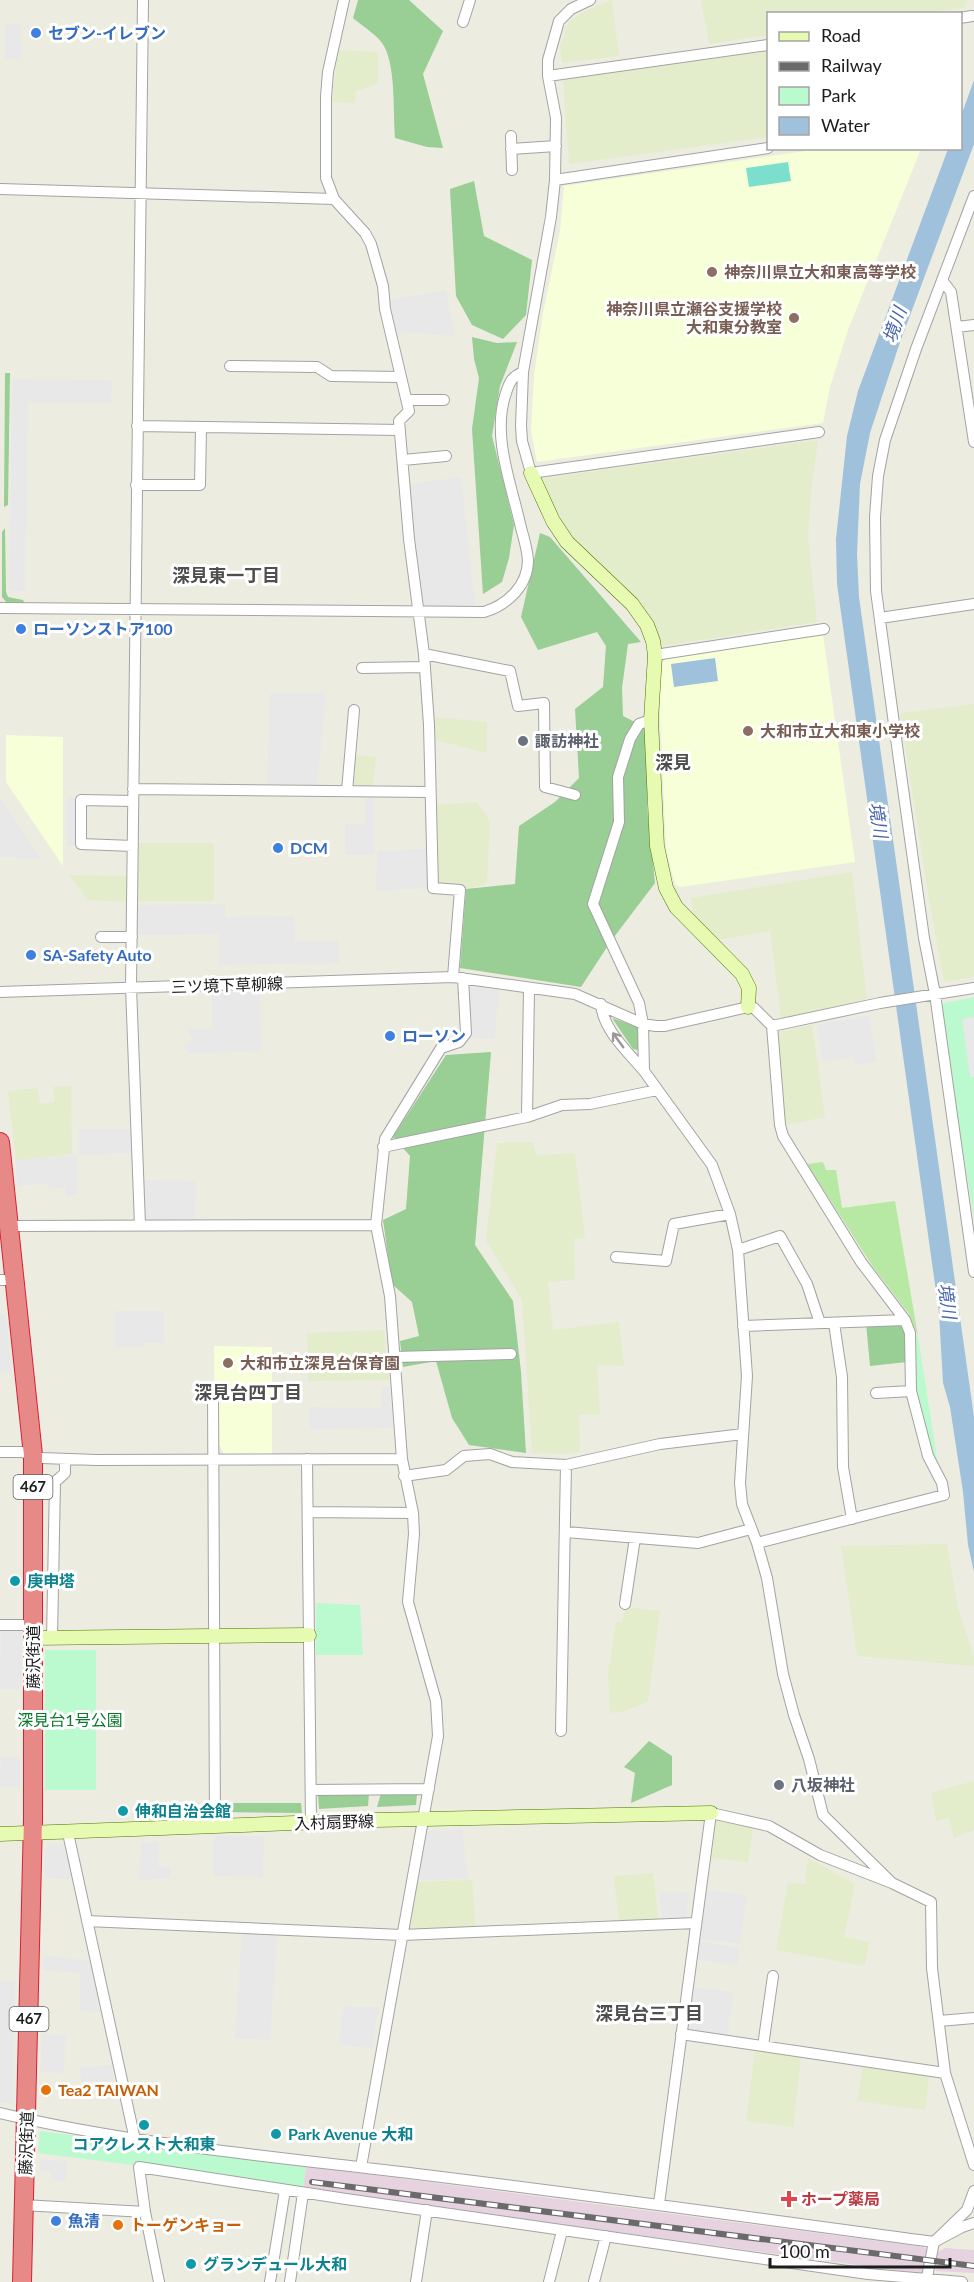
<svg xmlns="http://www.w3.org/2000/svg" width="974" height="2282" viewBox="0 0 974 2282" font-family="Lato,'Noto Sans JP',sans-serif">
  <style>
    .industrial { fill: #e7d2df }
    .education { fill: #f7ffd8 }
    .farmland { fill: #e3edcb }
    .grass { fill: #b7e9a5 }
    .forest { fill: #99ce94 }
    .park { fill: #bbface }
    .pitch { fill: #7cdfce }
    .parking { fill: #e8e8e8 }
    .water { fill: #a0c1dc }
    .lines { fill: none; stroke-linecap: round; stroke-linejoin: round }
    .street-casing { stroke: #a3a3a3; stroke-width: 12 }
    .secondary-casing { stroke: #4e7203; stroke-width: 15 }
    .highway-casing { stroke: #d92037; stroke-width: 20 }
    .street { stroke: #fff; stroke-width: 10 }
    .secondary { stroke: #e7fab2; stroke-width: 14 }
    .highway { stroke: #e78986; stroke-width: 18 }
    .rail-casing { stroke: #6a6a6a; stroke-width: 6 }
    .rail { stroke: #fff; stroke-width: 4; stroke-dasharray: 11; stroke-linecap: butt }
    .oneway { stroke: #999 }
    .shop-dot { fill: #3f7fe0; stroke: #fff; stroke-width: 2 }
    .education-dot { fill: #8d6e63; stroke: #fff; stroke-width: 2 }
    .worship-dot { fill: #6b7280; stroke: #fff; stroke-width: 2 }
    .culture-dot { fill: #0f9aa8; stroke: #fff; stroke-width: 2 }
    .food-dot { fill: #e8710a; stroke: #fff; stroke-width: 2 }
    .health-dot { fill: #e0444e; stroke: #fff; stroke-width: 2 }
    .labels { text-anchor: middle; stroke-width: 6; stroke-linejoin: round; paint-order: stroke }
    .shield { fill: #fff; stroke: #606060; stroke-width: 1.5 }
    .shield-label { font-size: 15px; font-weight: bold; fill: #1c1c1c }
    .shop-label { font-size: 16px; font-weight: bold; fill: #366cbe; stroke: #fff; text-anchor: start }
    .education-label { font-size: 16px; font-weight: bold; fill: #785e54; stroke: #fff; text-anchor: start }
    .worship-label { font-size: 16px; font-weight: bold; fill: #5b616d; stroke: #fff; text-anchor: start }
    .street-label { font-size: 16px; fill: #1c1c1c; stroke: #fff }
    .culture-label { font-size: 16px; font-weight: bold; fill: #0d838f; stroke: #fff; text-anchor: start }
    .park-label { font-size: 16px; fill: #097a2b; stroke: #fff }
    .food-label { font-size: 16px; font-weight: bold; fill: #c56008; stroke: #fff; text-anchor: start }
    .health-label { font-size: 16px; font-weight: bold; fill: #be3a42; stroke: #fff; text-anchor: start }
    .water-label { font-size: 18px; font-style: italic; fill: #4764ac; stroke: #fff }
    .neighbourhood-label { font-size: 18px; font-weight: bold; fill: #4f4f4f; stroke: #fff }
  </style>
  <rect width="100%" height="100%" fill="#edece1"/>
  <path class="industrial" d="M306,2166L924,2247L929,2252L923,2274L303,2189Z
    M945,2248L974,2250V2273L936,2271L938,2252Z"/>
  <path class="education" d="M819,149H921L848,330L830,387L823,423L537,462L531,431L534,375L543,313L560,231L564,186Z
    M823,635L855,862L680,887L675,884L666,850L659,691L663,662L667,658Z
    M6,735L63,737V866L6,782Z
    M214,1346L272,1347V1454H224L215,1436Z"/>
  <path class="farmland" d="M612,0L619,56L562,63L560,47L569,21L585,11Z
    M701,0H968L966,7L921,14H768V35L709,44Z
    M338,50L378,52V84L356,91L355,103L332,102Z
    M768,51V137L569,164L563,79Z
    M818,440L812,483L808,536L817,622L657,647L642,616L558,523L540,479Z
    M974,704V977L944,982L930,906L900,713Z
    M432,717L487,722V753L432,739Z
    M355,755L376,757L372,788L353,787Z
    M477,802L490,821L487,884L460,890L433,888V805Z
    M137,843H214V901H137Z
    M852,872L867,999L781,1019L770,931L712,941L695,923L691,898Z
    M69,875L126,876L128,902L87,900Z
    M812,1025L825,1117L785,1125L776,1032Z
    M71,1086L72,1154L16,1161L8,1091L38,1088L40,1104L55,1102L53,1087Z
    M533,1142L536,1155L575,1153L585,1238L574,1239L575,1280L548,1282L553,1330L619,1322L624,1366L597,1365L600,1414L579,1415L580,1452L563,1454L532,1453L522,1300L486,1240L497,1143Z
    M384,1330L389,1380L308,1381L307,1333Z
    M947,1544L958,1609L974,1656V1666L857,1656L841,1546Z
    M625,1607L660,1611L648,1702L625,1711L610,1713L608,1674L616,1622H622Z
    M974,1781V1830L954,1838L949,1818L936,1821L931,1793Z
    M716,1819L753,1829L748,1862L711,1858Z
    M808,1858L855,1884L844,1937L869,1942L865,1966L776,1950L788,1883L805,1884Z
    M653,1873L659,1922L619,1924L614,1876Z
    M472,1880L476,1929H404L414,1882Z
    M755,2051L801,2057L793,2127L746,2121Z
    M863,2065L929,2076L925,2110L857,2101Z"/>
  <path class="grass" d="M823,1162L826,1170H836L842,1208L895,1201L918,1336L909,1314L873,1267L807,1164Z"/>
  <path class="forest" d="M358,0H409L443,31L423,74L443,148L427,147L395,138C393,112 396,68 384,46C378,35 362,26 353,18Z
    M474,181L484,236L532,260L526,315L503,339L472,325L456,296L450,189Z
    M472,337L497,343L517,342L500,386L492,436L514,525L509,558L502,582L483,594L472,429L479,378L474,359Z
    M5,373H10L8,505L4,507Z
    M5,528L6,592L8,597L23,600L25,604L7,603L2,597V532Z
    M540,533L550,537L641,642L628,644L622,688L623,716L647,728V807L655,883L611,941L581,987L460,968L466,889L515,884L519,826L555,802L579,778L575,709L603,687L606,646L597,632L538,650L521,617Z
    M612,1018L637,1027L639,1030L638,1050L633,1049Z
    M491,1052L475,1245L513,1301L521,1372L526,1453L469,1445L452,1418L436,1361L403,1367L400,1341L419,1336L412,1302L392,1284L383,1220L406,1209L410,1156L393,1137L446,1055Z
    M899,1320L906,1335L907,1362L870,1366L866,1323Z
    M649,1741L672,1756V1785L631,1803L635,1773L624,1767Z
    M369,1793L368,1806L319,1809L318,1795Z
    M381,1793L417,1794L416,1805L377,1807Z
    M221,1803H301L302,1813L220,1812Z"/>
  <path class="park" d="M974,997V1219L940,1004Z
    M915,1336H918L938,1465L932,1457L914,1387Z
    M316,1603L360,1605L363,1655H316Z
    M45,1650H96V1790H45Z
    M40,2131L306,2166L303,2189L215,2173L133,2162V2165L38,2153Z"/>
  <path class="pitch" d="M788,162L791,181L749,187L746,168Z"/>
  <path class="parking" d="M5,24L21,25V59H5Z
    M446,290L455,336L394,332L388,300Z
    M12,379L112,380L111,403L28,402L25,591L9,590Z
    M461,477L475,605L424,607L420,603L410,484Z
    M326,693L317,785L267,784L270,694Z
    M366,796H374V855H345V824H366Z
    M0,797L41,859L0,857Z
    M67,797L77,798L76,846H67Z
    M427,849L433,888L376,891L377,851Z
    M225,904V917L294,916L295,941H338L339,963L219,965V934L134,935V905Z
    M471,986L499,991L495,1039L466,1038L467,989Z
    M260,990L261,1051L190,1054L184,1046L193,1039L186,1029H212V992Z
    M869,1015L877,1062L855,1065L853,1057L823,1061L817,1025Z
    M974,1017V1077H970L962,1019Z
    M78,1129H132V1153L79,1155Z
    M77,1155L78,1194L66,1196L65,1188L48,1189L47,1183L18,1187L15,1160Z
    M143,1180L196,1181L195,1220H146L143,1217Z
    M115,1311H164V1343H143V1347H115Z
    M0,1314H6L12,1373L0,1372Z
    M382,1386L389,1387L393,1428L310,1430L309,1407L382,1408Z
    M1,1630L21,1631V1690L0,1689Z
    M1,1757H18L20,1760V1787L0,1786Z
    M462,1829L468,1879L416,1880L424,1831Z
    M214,1836H264L263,1877L213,1876Z
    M141,1842H159L158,1866H171L170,1878L139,1880Z
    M63,1844L72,1879L44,1878L45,1850L48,1845Z
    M707,1890L747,1895L740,1944L700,1939Z
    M689,1892L686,1919H662L658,1893Z
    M242,1933L277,1934L270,2040L235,2038Z
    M699,1942L739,1947L737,1965L696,1960Z
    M44,1955L90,1961L100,2012L80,2011V1973L43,1970Z
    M0,1981H15L13,2104L0,2102Z
    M693,1987L733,1992L728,2035L687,2030Z
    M343,2006L379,2007L372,2048L339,2045Z
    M42,2034L66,2035L64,2073L40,2071Z
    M111,2065L114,2081L81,2082L80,2067Z
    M40,2160L67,2161L66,2182L51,2180V2171L40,2170Z"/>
  <path class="water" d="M974,80V144L899,345L870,433L860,484L857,554L859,597L974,1417V1572L968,1545L963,1492L950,1407L943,1383L939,1313L837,584L836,539L847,436L858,391L948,149L960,148L961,116Z
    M715,658L718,681L674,687L671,664Z"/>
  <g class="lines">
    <g class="street-casing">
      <path id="street" d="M344,0L328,72L326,97V178L334,199L365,233L371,244L383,286L385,309L409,411L399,421L409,539L424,654L429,725L433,888L460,890L453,977
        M590,0L571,9L559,21L548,60V76L556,118L555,180L551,217L523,372L521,426L522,441L531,473L819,432
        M960,18L972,16
        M463,22L470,0
        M548,76L768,45
        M511,136L512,170
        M511,149L556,146
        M555,180L768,148
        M0,189L334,199
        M974,196L916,349L885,440L878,476L875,517L876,591L898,753L924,938L935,994L974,1272
        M942,280L951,292L974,442
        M957,327L974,325
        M230,366L317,367L331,376L400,377
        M407,400H444
        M137,426L400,430
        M403,460L446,456
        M136,485H200L201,427
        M0,608L484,612C507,605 528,586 528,560C527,549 524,538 521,528C512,486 492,438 505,396C509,383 511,377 523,372
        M880,618L974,604
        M424,654L510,671L518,706L544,703L545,787L575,795
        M655,655L824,629
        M362,668L424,667
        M651,720L639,724L630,739L618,777L619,822L593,904L639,1003L643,1024L644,1071L712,1165L730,1214L738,1250L747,1376L740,1483L742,1504L757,1543L767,1578L783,1674L794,1715L809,1759L823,1815L892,1883
        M133,789L430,792
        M347,791L354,710
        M133,846L81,844V800L133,801
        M101,937H132
        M529,989L527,1117L562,1105L590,1104L657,1090
        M0,992L453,977L575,994L643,1024L656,1026H665L748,1007L754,1008L772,1026L880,1003L974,988
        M601,1004C603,1030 628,1052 644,1071
        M383,1147L527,1117
        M140,1225L131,987L143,0
        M9,1226L376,1225
        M738,1250L780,1236L807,1284L820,1323
        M616,1257L666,1261L674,1224L730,1214
        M0,1280H14
        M834,1323L842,1377L843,1467L852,1519
        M743,1326L905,1320
        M394,1357L511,1354
        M213,1388L215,1827
        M876,1393L911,1391
        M0,1452H22L42,1458L96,1460L402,1459
        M307,1459L311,1823
        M404,1476L446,1470L464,1456L490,1454L512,1462L566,1465L660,1444L743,1434
        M308,1512L413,1513
        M566,1532L698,1543L751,1529
        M757,1543L944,1495L942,1483L928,1456L911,1391L910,1333L905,1320L861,1262L783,1136L780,1125L772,1026
        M625,1604L635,1538
        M0,1625H33
        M52,1638L55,1482L65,1473V1459
        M561,1731L566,1465
        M311,1790L429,1789
        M68,1833L135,2140
        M87,1921L402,1935L696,1923
        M939,2021L974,2018
        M681,2034L945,2073
        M763,2046L773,1976
        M0,2113C137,2145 278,2157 417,2174C590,2195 762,2219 934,2242L962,2227L974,2223
        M361,2167L438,1736L436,1701L408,1602L414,1534L413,1513L402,1459L390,1296L376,1225L385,1139L441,1048L459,1042L466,1033L463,978
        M659,2204L711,1813L769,1826L820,1855L892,1883L931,1902L932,1968L945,2073L974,2165
        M23,2205L145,2212
        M159,2282L145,2212L139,2167L346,2199L868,2274L962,2282
        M270,2282L285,2190
        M290,2282L303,2193
        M416,2282L427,2210
        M549,2282L562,2231
        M594,2282L606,2236
        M926,2282L934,2242L967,2210L974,2191"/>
    </g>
    <g class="secondary-casing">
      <path id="secondary" d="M531,473L553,521L567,542L632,604L647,625L653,641L655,655L651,720L657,846L666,888L676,907L742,974L749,988L748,1007
        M33,1638L309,1635
        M0,1834L376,1820L711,1813"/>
    </g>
    <g class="highway-casing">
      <path id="highway" d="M0,1142L33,1455V1819L22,2282"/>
    </g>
    <use href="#street" class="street"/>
    <use href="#secondary" class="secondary"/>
    <use href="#highway" class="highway"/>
    <g class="rail-casing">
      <path id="rail" d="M312,2182L974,2266"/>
    </g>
    <use href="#rail" class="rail"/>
  </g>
  <defs><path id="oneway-shaft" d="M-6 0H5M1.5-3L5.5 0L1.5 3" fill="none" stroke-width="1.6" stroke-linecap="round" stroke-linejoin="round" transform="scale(1.5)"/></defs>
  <use class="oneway" href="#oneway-shaft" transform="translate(618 1040) rotate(-126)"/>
  <g class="shop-dot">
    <circle cx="36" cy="33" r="6"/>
    <circle cx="21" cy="629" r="6"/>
    <circle cx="278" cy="848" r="6"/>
    <circle cx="31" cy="955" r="6"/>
    <circle cx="390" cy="1036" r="6"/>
    <circle cx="56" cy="2221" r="6"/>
  </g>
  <g class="education-dot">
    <circle cx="712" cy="272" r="6"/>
    <circle cx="794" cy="318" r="6"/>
    <circle cx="748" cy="731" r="6"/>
    <circle cx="228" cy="1363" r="6"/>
  </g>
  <g class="worship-dot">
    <circle cx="523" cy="741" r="6"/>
    <circle cx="779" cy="1785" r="6"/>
  </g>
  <g class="culture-dot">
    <circle cx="15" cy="1581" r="6"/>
    <circle cx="123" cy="1811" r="6"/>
    <circle cx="144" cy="2125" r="6"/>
    <circle cx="276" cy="2134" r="6"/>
    <circle cx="191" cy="2264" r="6"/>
  </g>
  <g class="food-dot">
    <circle cx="46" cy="2090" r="6"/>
    <circle cx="118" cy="2225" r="6"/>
  </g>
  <path class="health-dot" d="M786 2190h6v6h6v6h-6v6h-6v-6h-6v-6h6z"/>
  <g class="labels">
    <g class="shield">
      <rect x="13.5" y="1475" width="39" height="24" rx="4.5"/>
      <rect x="9.5" y="2007" width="39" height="24" rx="4.5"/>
    </g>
    <g class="shield-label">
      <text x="33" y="1492">467</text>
      <text x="29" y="2024">467</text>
    </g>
    <g class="shop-label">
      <text x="48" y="39">セブン-イレブン</text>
      <text x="33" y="635">ローソンストア100</text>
      <text x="290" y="854">DCM</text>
      <text x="43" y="961">SA-Safety Auto</text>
      <text x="402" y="1042">ローソン</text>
      <text x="68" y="2227">魚清</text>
    </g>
    <g class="education-label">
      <text x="724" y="278">神奈川県立大和東高等学校</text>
      <text x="782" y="315" text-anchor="end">神奈川県立瀬谷支援学校<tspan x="782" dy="18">大和東分教室</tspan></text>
      <text x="760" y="737">大和市立大和東小学校</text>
      <text x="240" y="1369">大和市立深見台保育園</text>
    </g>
    <g class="worship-label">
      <text x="535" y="747">諏訪神社</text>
      <text x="791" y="1791">八坂神社</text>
    </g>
    <g class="street-label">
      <text transform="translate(227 985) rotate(-2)" y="6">三ツ境下草柳線</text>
      <text transform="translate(33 1657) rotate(-90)" y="6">藤沢街道</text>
      <text transform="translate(334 1822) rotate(-2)" y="6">入村扇野線</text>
      <text transform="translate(26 2143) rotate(-88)" y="6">藤沢街道</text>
    </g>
    <g class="culture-label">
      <text x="27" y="1587">庚申塔</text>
      <text x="135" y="1817">伸和自治会館</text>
      <text x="288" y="2140">Park Avenue 大和</text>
      <text x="144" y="2150" text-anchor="middle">コアクレスト大和東</text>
      <text x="203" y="2270">グランデュール大和</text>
    </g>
    <g class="park-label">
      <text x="70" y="1726">深見台1号公園</text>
    </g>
    <g class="food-label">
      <text x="58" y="2096">Tea2 TAIWAN</text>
      <text x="130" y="2231">トーゲンキョー</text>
    </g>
    <g class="health-label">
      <text x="801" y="2205">ホープ薬局</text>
    </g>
    <g class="water-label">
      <text transform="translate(895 325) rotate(-71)" y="6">境川</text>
      <text transform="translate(878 820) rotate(81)" y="6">境川</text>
      <text transform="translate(947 1301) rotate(82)" y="6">境川</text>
    </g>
    <g class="neighbourhood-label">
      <text x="226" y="582">深見東一丁目</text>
      <text x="673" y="769">深見</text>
      <text x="248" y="1399">深見台四丁目</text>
      <text x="649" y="2020">深見台三丁目</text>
    </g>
  </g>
  <rect x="767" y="12" width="195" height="138" fill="#ffffff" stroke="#a4a4a4" stroke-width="1.5"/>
  <rect x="779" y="32" width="30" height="9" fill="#e7fab2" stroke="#a4a4a4" stroke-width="1.5"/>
  <text x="821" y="42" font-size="18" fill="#1c1c1c">Road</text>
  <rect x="779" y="62" width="30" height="9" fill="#6a6a6a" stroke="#a4a4a4" stroke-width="1.5"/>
  <text x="821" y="72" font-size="18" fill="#1c1c1c">Railway</text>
  <rect x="779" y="87" width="30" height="18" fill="#bbface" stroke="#a4a4a4" stroke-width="1.5"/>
  <text x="821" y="102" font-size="18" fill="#1c1c1c">Park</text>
  <rect x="779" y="117" width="30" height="18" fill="#a0c1dc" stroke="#a4a4a4" stroke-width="1.5"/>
  <text x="821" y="132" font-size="18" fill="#1c1c1c">Water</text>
  <path d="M770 2258v9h180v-9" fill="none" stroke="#1c1c1c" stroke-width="3"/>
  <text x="779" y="2258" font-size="18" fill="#1c1c1c" stroke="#ffffff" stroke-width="4.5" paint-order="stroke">100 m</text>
</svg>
